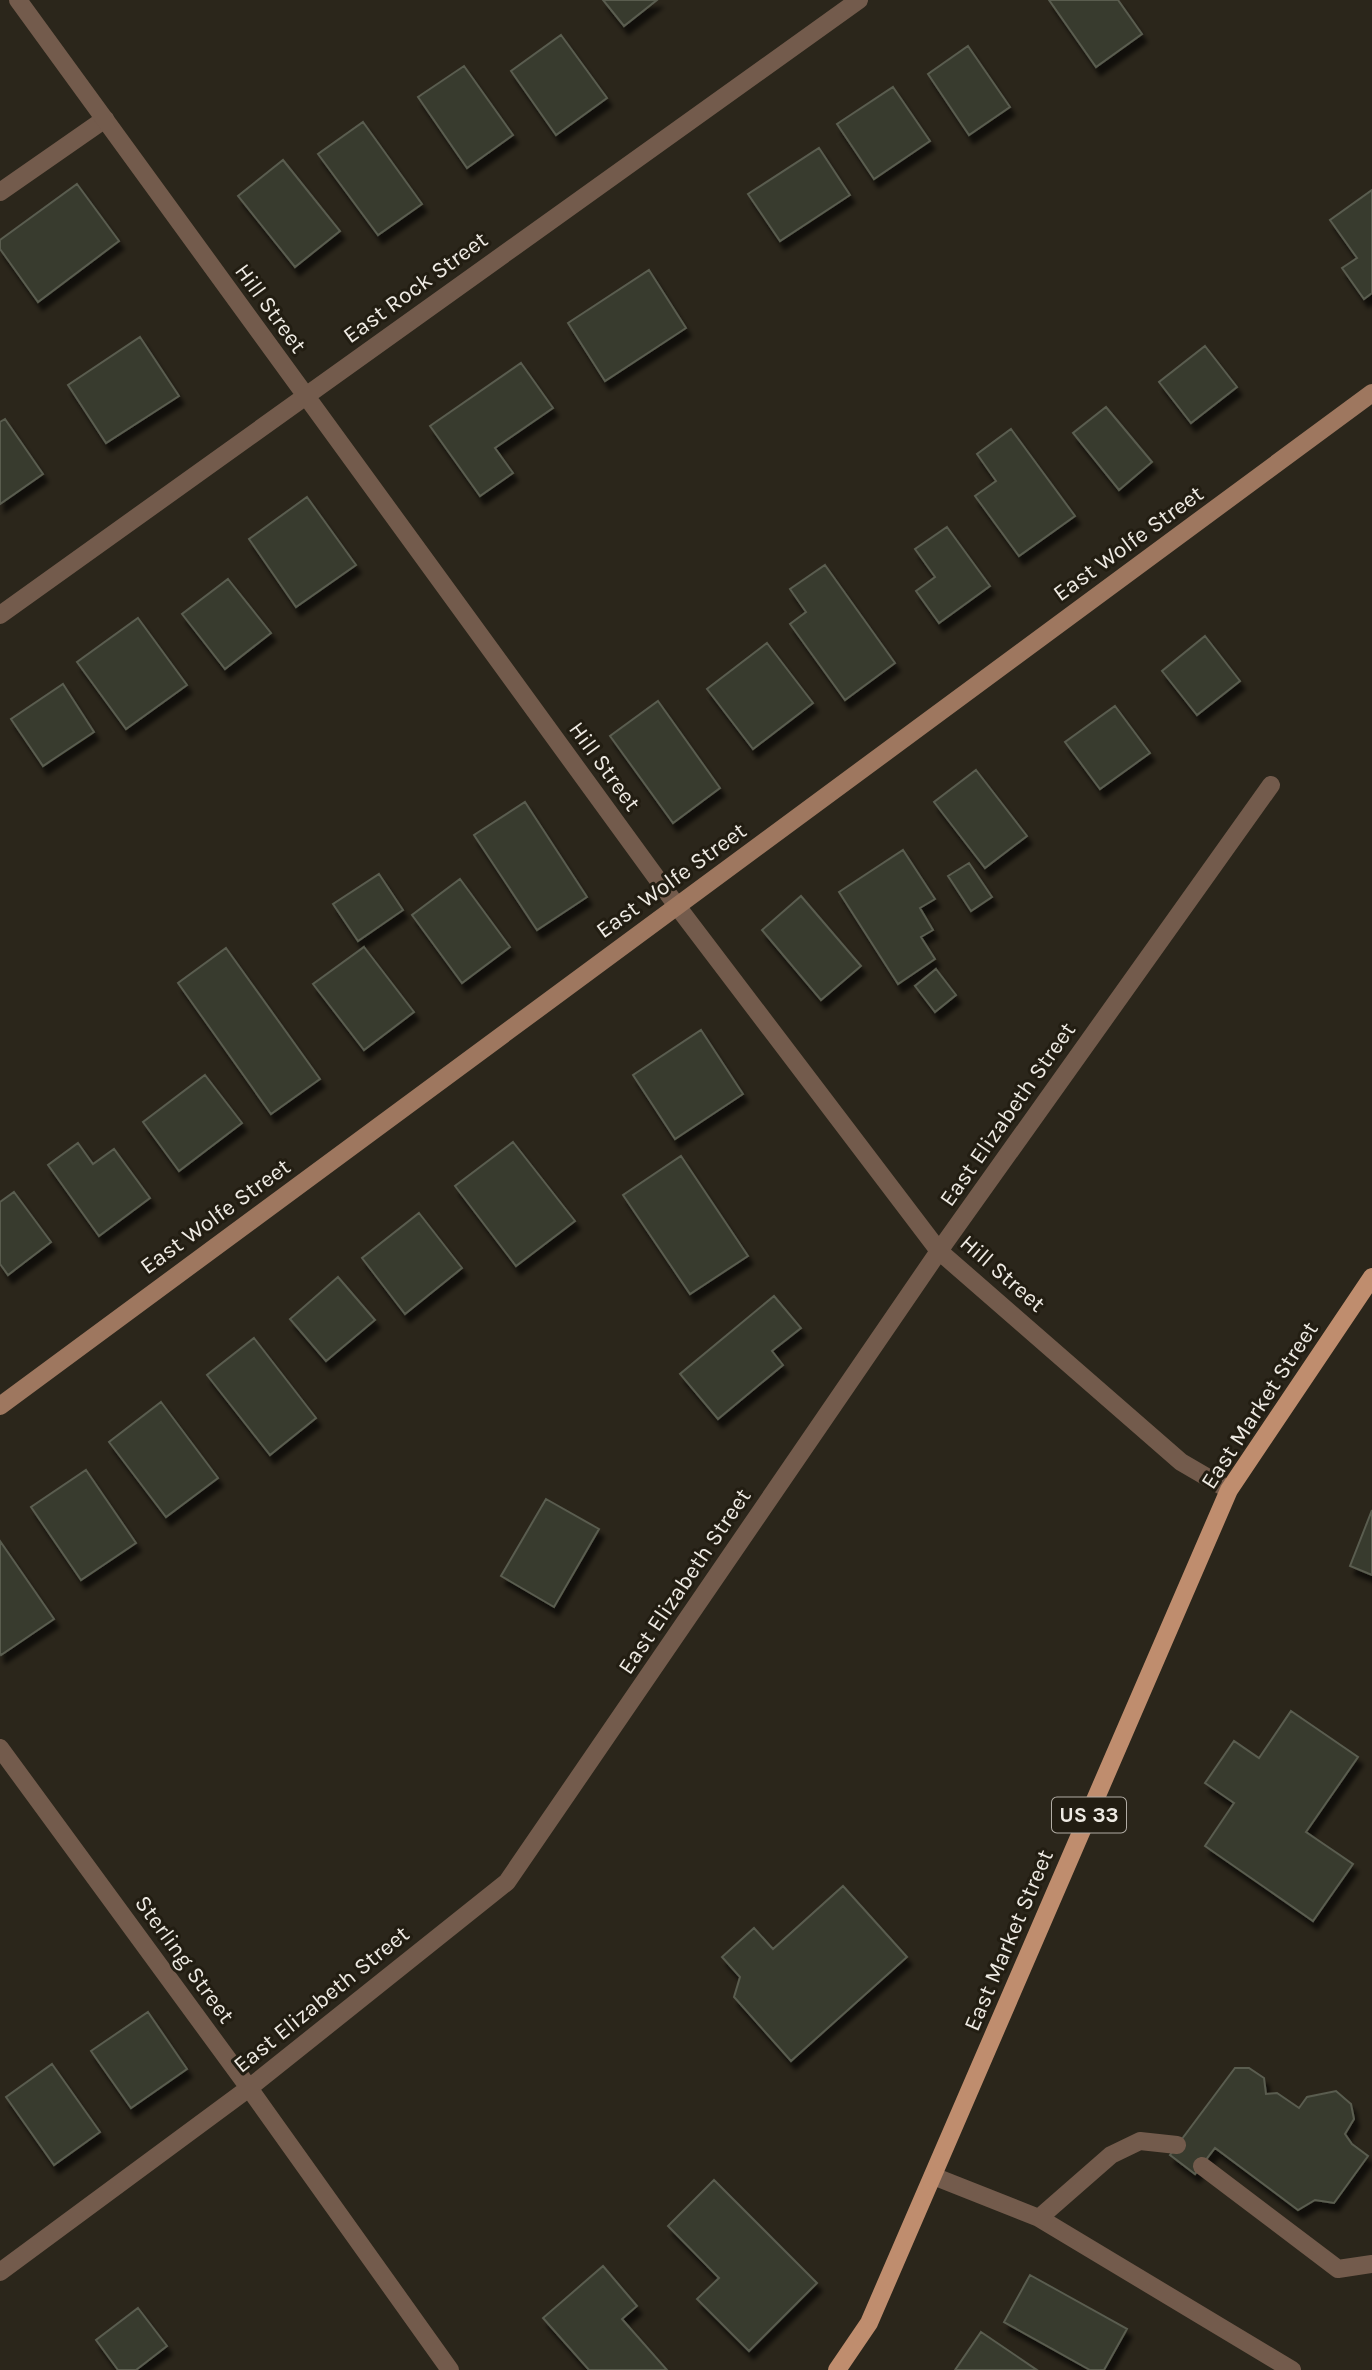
<svg xmlns="http://www.w3.org/2000/svg" width="1372" height="2370" viewBox="0 0 1372 2370" font-family="Karla,sans-serif">
  <style>
    .building { fill: #393b2f; stroke: #5a5d50; stroke-width: 2; filter: url(#shadow) }
    .lines { fill: none; stroke-linecap: round; stroke-linejoin: round }
    .lane { stroke: #735b4c; stroke-width: 18 }
    .street { stroke: #735b4c; stroke-width: 18 }
    .secondary { stroke: #9e775f; stroke-width: 18 }
    .primary { stroke: #bf8d6e; stroke-width: 18 }
    .labels { text-anchor: middle; stroke-width: 6; stroke-linejoin: round; paint-order: stroke }
    .shield { fill: #221d12; stroke: #b1aca4; stroke-width: 2 }
    .shield-label { font-size: 21px; font-weight: bold; fill: #eeeae3 }
    .street-label { font-size: 23px; fill: #eeeae3; stroke: #221d12 }
  </style>
  <defs>
    <filter id="shadow"><feDropShadow dx="4.5" dy="8" stdDeviation="2" flood-color="#0009"/></filter>
  </defs>
  <rect width="100%" height="100%" fill="#2b261b"/>
  <path class="building" d="M603,0H657L624,26Z
    M1049,0H1118L1142,34L1096,67Z
    M561,35L607,98L556,135L511,71Z
    M968,46L1010,107L969,135L928,74Z
    M464,66L513,135L467,168L418,97Z
    M893,87L930,141L874,179L837,124Z
    M363,122L422,204L378,235L318,154Z
    M819,148L850,195L780,241L748,194Z
    M283,160L340,231L295,267L238,196Z
    M77,184L119,241L38,302L0,249V240Z
    M1372,190V293L1364,299L1342,268L1357,258L1330,220Z
    M649,270L686,328L605,381L568,323Z
    M140,337L179,396L106,443L68,385Z
    M1205,346L1237,387L1191,423L1159,382Z
    M521,363L553,408L495,448L513,473L480,496L430,426Z
    M1106,407L1152,462L1119,490L1073,433Z
    M5,419L43,474L0,504V422Z
    M1011,429L1075,516L1019,556L975,496L996,481L977,454Z
    M307,497L356,565L296,607L249,539Z
    M947,527L990,586L939,623L916,591L935,577L915,549Z
    M825,565L895,663L845,700L790,624L806,612L790,589Z
    M228,579L271,633L225,669L182,614Z
    M138,618L187,685L126,729L77,662Z
    M1205,636L1240,681L1197,715L1162,671Z
    M767,643L813,703L753,749L707,689Z
    M63,684L94,732L43,766L11,719Z
    M658,701L720,788L673,823L610,736Z
    M1115,706L1150,753L1100,789L1065,742Z
    M976,770L1027,836L985,868L934,802Z
    M525,802L587,897L537,930L474,835Z
    M903,850L935,899L920,908L933,930L921,937L935,959L898,984L839,892Z
    M969,863L992,897L971,911L948,876Z
    M379,874L403,910L358,941L333,904Z
    M460,879L510,947L462,983L412,915Z
    M801,896L861,966L821,1000L762,930Z
    M364,947L414,1012L364,1050L313,984Z
    M226,948L320,1079L271,1114L178,983Z
    M936,969L956,995L935,1012L915,986Z
    M701,1030L743,1094L675,1139L633,1075Z
    M205,1075L242,1123L179,1171L143,1122Z
    M513,1142L575,1221L516,1266L455,1186Z
    M78,1143L93,1164L114,1149L150,1198L99,1236L48,1165Z
    M681,1156L748,1256L690,1294L623,1195Z
    M14,1192L51,1242L8,1275L0,1264V1202Z
    M419,1213L462,1268L405,1314L362,1258Z
    M338,1277L375,1320L326,1361L290,1319Z
    M774,1296L801,1328L772,1351L783,1365L718,1419L680,1374Z
    M254,1338L316,1418L270,1455L207,1375Z
    M161,1402L218,1478L166,1517L109,1442Z
    M86,1470L136,1543L81,1580L31,1507Z
    M546,1499L599,1529L554,1607L501,1576Z
    M1372,1510V1575L1350,1566Z
    M0,1541L54,1619L1,1655L0,1653Z
    M1291,1711L1358,1757L1306,1832L1353,1864L1313,1921L1205,1846L1234,1803L1205,1783L1234,1741L1259,1758Z
    M843,1886L907,1957L791,2061L734,1997L740,1977L722,1957L754,1928L773,1949Z
    M148,2012L187,2069L131,2108L91,2051Z
    M52,2064L100,2132L54,2165L6,2097Z
    M1235,2068H1249L1264,2078L1266,2094L1277,2093L1299,2108L1307,2097L1336,2091L1351,2104L1354,2119L1345,2134L1352,2144L1368,2156L1334,2203L1315,2200L1298,2210L1215,2148L1195,2174L1170,2155Z
    M714,2180L817,2283L749,2351L697,2299L719,2278L668,2226Z
    M603,2266L637,2306L622,2319L667,2370H589L543,2318Z
    M1030,2275L1127,2329L1104,2370H1090L1004,2322Z
    M138,2308L167,2346L136,2370H118L96,2340Z
    M981,2332L1037,2370H955Z"/>
  <g class="lines">
    <path class="lane" d="M0,192L105,119
      M1202,2166L1338,2269L1372,2264
      M933,2176L1039,2218L1292,2370
      M1039,2218L1111,2155L1140,2141L1177,2145"/>
    <path class="street" d="M18,0L677,906L939,1251L1181,1462L1229,1490
      M0,615L859,0
      M0,1748L249,2088L450,2370
      M0,2272L249,2088L507,1882L939,1251L1271,785"/>
    <path class="secondary" d="M0,1406L1372,393"/>
    <path class="primary" d="M837,2370L869,2323L1229,1490L1372,1277"/>
  </g>
  <g class="labels">
    <rect class="shield" x="1052" y="1797.5" width="74" height="35" rx="5"/>
    <g class="shield-label">
      <text x="1089" y="1822">US 33</text>
    </g>
    <g class="street-label">
      <text transform="translate(415 287) rotate(-36)" y="8">East Rock Street</text>
      <text transform="translate(271 308) rotate(54)" y="8">Hill Street</text>
      <text transform="translate(1128 543) rotate(-36)" y="8">East Wolfe Street</text>
      <text transform="translate(605 766) rotate(54)" y="8">Hill Street</text>
      <text transform="translate(671 880) rotate(-36)" y="8">East Wolfe Street</text>
      <text transform="translate(1007 1114) rotate(-55)" y="8">East Elizabeth Street</text>
      <text transform="translate(215 1216) rotate(-36)" y="8">East Wolfe Street</text>
      <text transform="translate(1003 1273) rotate(41)" y="8">Hill Street</text>
      <text transform="translate(1259 1405) rotate(-57)" y="8">East Market Street</text>
      <text transform="translate(684 1581) rotate(-56)" y="8">East Elizabeth Street</text>
      <text transform="translate(1008 1940) rotate(-67)" y="8">East Market Street</text>
      <text transform="translate(185 1959) rotate(54)" y="8">Sterling Street</text>
      <text transform="translate(321 1999) rotate(-39)" y="8">East Elizabeth Street</text>
    </g>
  </g>
</svg>
